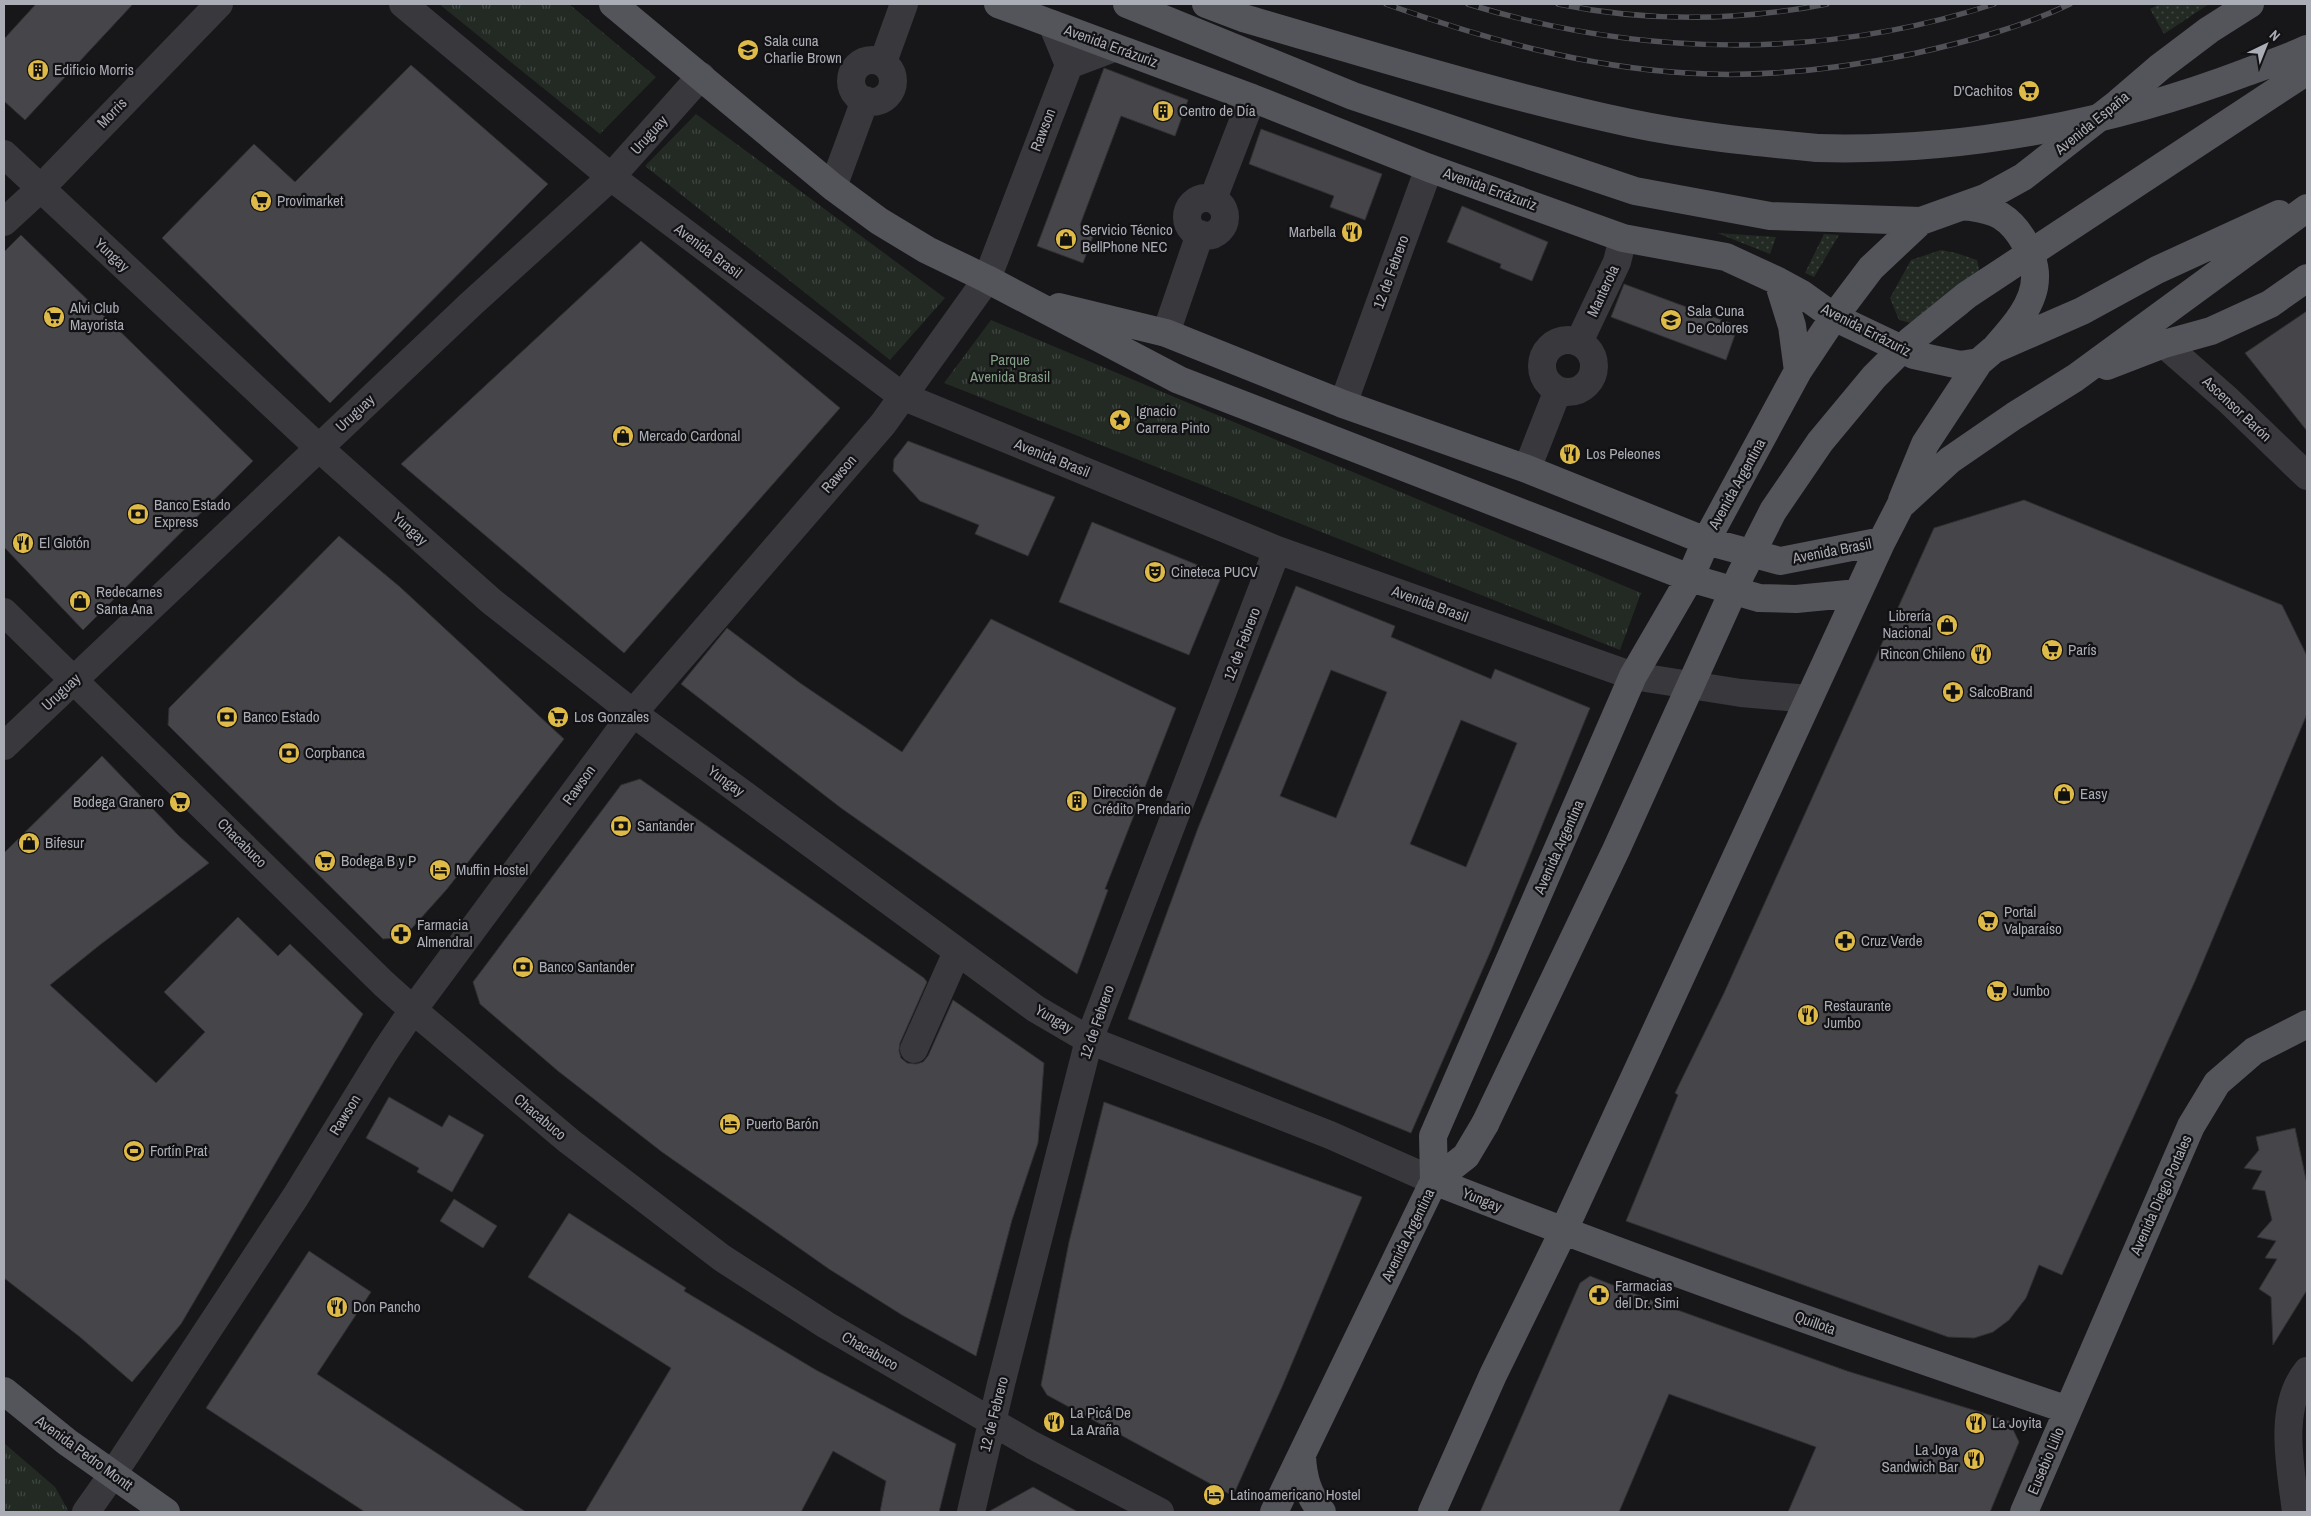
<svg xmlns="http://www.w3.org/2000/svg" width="2311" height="1516" viewBox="0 0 2311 1516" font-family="'Archivo Narrow',sans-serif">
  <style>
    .grass { fill: url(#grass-dots) }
    .park { fill: url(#park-tufts) }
    .building { fill: #46464a; stroke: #313134; fill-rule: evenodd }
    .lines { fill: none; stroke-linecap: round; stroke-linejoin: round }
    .minor { stroke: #38383d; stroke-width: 28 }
    .major { stroke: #54555b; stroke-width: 28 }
    .rail-casing { stroke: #515257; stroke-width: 5.5 }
    .rail { stroke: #121113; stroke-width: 4; stroke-dasharray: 11; stroke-linecap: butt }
    .major-bridge { stroke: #54555b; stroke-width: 28 }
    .labels { text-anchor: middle; stroke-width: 4.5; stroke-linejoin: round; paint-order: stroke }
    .poi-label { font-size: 15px; fill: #aaacb6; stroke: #121113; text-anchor: start }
    .street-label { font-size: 15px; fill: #aaacb6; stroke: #121113 }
    .park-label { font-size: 15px; fill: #839f87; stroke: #121113 }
  </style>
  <defs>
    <pattern id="grass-dots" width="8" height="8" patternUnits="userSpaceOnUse" patternTransform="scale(1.25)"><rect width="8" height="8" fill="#232a24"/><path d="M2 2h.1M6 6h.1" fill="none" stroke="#404642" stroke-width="1.8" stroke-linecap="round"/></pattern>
    <pattern id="park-tufts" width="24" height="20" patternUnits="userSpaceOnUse" patternTransform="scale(1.25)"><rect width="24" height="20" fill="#232a24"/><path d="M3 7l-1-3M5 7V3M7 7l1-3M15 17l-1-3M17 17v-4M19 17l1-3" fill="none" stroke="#404642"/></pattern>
  </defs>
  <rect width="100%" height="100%" fill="#171618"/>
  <path class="grass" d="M2159,4H2209L2164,34L2150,9Z
    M1717,233L1776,237L1770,254Z
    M1824,234L1839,235L1814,277L1805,273Z
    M1941,250L1956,253L1977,260L1981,278L1968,313L1943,331L1899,320L1890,298L1911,260Z"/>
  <path class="park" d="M439,4H569L656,77L600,134Z
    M696,114L945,298L890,360L645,166Z
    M991,320L1641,593L1620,650L944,383Z
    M4,1443L55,1487L68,1510L66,1512H4Z"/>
  <path class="building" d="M36,4H133L25,120L4,101V39Z
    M411,65L548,184L330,403L162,238L254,144L295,182Z
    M1104,68L1188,100L1175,136L1121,116L1080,225L1095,231L1083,263L1037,246Z
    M1261,129L1382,174L1365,220L1330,207L1334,196L1249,164Z
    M1462,206L1548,242L1532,281L1500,268L1501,264L1447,242Z
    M21,235L253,461L83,630L4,547V252Z
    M641,241L840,408L624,653L401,464Z
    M1624,284L1738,326L1726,360L1611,317Z
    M2307,311V431L2245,353Z
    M908,441L1055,497L1028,556L975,534L979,525L920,501L893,471L894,459Z
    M2024,500L2282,605L2307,656V714L2195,981L2062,1275L2039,1265L2026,1298L2009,1320L1993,1332L1974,1338L1948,1337L1626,1221L1678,1095L1675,1093L1724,993L1934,528Z
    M1092,522L1222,575L1189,655L1059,602Z
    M339,536L400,587L564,739L447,889L404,937L383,939L168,725L169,708Z
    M1296,586L1395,626L1391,637L1491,679L1495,669L1590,708L1492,948L1411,1133L1128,1019L1198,828ZM1331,670L1387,692L1336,818L1280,796ZM1461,720L1517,743L1466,867L1410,844Z
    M991,619L1176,708L1105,889L1108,890L1077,974L841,808L681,684L727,628L800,683L902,752Z
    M102,756L179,836L209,863L101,944L50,985L156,1083L205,1032L164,992L238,917L278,956L290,944L363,1014L181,1324L132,1382L80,1337L4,1278V853Z
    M640,779L924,978L927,982L900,1043L899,1051L901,1058L907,1063L916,1064L923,1062L928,1056L953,1000L1044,1063L1038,1143L1012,1220L976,1356L902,1315L829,1269L662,1152L558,1071L480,1004L473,982L621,785Z
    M389,1097L442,1127L449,1115L484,1135L452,1192L417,1172L419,1168L366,1138Z
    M1104,1102L1362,1197L1282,1387L1233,1496L1047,1395L1041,1385L1069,1242Z
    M2295,1128L2307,1184V1290L2273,1345L2271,1297L2259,1289L2277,1259L2265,1258L2276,1241L2257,1237L2272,1220L2265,1191L2252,1189L2262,1171L2244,1168L2259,1150L2256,1137Z
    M454,1199L497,1226L483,1248L440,1221Z
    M569,1213L686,1288L684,1291L816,1370L956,1444L939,1512H880L886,1481L833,1451L801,1512H585L671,1368L528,1277Z
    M309,1251L371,1292L317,1374L526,1512H365L206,1408Z
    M1590,1276L1658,1303L1847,1371L2009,1421L2019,1442L1990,1512H1788L1816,1447L1669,1394L1619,1512H1480L1580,1283Z
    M1033,1487L1078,1512H988Z"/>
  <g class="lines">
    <path class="minor" d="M403,4L611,177L902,396L1277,550L1633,676L1741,693L1809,699
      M851 81a21 21 0 1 1 42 0a21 21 0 1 1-42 0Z
      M883,62L904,4
      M1069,65L1114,48
      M4,154L319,448L491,601L633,713L1036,1009L1089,1040L1330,1135L1434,1181
      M833,187L865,100
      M1187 217a19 19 0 1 1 38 0a19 19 0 1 1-38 0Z
      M1213,199L1252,98
      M4,222L41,188L219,4
      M1166,333L1200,234
      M1542 366a26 26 0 1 1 52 0a26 26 0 1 1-52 0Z
      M1579,342L1617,262L1623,238
      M2164,344L2228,400L2307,476
      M1343,404L1429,168
      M1527,469L1558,390
      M4,612L384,984L413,1010L569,1141L722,1258L826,1325L1032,1445L1160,1512
      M4,746L472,303L611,177L701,76
      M914,1049L957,952
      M86,1512L113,1474L296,1196L384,1053L413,1010L633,713L883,424L987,279L1069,65L1052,24
      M971,1512L1001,1384L1089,1040L1277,550
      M2296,1512C2291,1469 2277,1408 2307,1371"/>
    <path class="major" d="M613,4L833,187L879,221L927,250L987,279L1179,380L1690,578L1759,598L1796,599L1858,593
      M998,4L1252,98L1429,168L1623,238L1726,257L1778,281L1802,294L1834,317L1914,355L1960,365L1979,362
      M1127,4L1353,96L1635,191L1770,216L1921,221L1985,198L2023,177L2118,103L2160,67L2209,30L2250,4
      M1206,4L1243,18C1371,55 1499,95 1630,123C1691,136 1755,142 1817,148
      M1964,206C1976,208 1990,209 2001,216C2019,227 2036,257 2035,278C2035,304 2012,329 1996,347
      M1778,281L1792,326L1798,371
      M1059,307L1166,333L1343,404L1527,469L1706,541L1780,561L1882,541
      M2107,366L2164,344L2211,331L2270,304L2307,278
      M1902,500L1925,444L1979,362L1993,350L2082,311L2157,270L2279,214
      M1434,1181C1643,1263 1855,1338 2068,1410
      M1434,1181L1466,1156L1485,1124
      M4,1391L67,1442L166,1512
      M1302,1456C1303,1478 1308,1495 1322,1512
      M1274,1512L1434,1181L1433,1136L1633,676L1690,578L1706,541L1798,371L1834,317L1871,268L1921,221
      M1432,1512L1493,1375L1563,1232L1882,541L1900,506L1950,460L2014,416L2075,378L2307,208
      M2024,1512L2191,1126L2217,1083L2254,1051L2307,1024"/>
    <g class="rail-casing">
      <path id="rail" d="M1386,4C1482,38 1583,67 1687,73C1761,78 1839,69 1912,54C1966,42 2020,28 2070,4
        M1468,4C1639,57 1823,60 1994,4
        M1558,4C1646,22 1739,21 1827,4"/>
    </g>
    <use href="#rail" class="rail"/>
    <path class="major-bridge" d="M1817,148C1963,152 2111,124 2247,72C2267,65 2288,58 2307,49
      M1485,1124L1616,850L1741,574L1773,511L1820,442L1874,377L1910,341L1967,295L2307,71"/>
  </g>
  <defs>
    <g id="school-disc" transform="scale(1.125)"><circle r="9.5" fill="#deba48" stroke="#121113"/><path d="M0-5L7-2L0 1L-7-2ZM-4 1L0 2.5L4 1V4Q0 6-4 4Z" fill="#111"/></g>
    <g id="building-disc" transform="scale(1.125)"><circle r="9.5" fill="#deba48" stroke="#121113"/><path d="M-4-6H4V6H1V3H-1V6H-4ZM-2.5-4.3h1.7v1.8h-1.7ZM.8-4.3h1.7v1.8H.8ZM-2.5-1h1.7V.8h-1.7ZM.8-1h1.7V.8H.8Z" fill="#111"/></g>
    <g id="supermarket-disc" transform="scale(1.125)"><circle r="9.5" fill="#deba48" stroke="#121113"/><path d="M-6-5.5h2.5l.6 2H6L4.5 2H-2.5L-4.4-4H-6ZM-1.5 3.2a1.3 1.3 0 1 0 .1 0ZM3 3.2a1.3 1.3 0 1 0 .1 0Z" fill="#111"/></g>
    <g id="restaurant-disc" transform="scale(1.125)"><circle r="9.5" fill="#deba48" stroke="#121113"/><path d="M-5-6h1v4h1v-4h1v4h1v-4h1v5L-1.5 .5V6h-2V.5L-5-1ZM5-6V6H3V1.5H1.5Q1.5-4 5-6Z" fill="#111"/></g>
    <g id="shop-disc" transform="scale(1.125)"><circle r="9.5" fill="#deba48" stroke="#121113"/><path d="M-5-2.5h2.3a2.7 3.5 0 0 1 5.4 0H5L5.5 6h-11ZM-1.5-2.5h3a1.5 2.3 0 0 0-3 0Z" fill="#111"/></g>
    <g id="sight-disc" transform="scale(1.125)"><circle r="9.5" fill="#deba48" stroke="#121113"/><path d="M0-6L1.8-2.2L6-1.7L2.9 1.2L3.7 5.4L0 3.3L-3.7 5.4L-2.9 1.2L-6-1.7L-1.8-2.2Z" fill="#111"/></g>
    <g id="bank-disc" transform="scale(1.125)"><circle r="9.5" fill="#deba48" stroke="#121113"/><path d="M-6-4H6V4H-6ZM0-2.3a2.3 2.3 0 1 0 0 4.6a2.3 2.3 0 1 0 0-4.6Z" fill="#111"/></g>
    <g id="theatre-disc" transform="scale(1.125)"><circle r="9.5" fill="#deba48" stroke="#121113"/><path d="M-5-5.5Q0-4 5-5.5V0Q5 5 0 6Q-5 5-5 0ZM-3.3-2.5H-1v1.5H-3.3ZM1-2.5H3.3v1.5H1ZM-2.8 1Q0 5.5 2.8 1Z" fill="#111"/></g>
    <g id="pharmacy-disc" transform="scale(1.125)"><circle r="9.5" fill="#deba48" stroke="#121113"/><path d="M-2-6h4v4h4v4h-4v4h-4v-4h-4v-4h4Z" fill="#111"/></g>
    <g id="hotel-disc" transform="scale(1.125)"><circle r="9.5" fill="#deba48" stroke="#121113"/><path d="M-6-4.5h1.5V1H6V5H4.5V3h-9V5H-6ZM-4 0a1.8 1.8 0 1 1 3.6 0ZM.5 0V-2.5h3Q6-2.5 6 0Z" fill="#111"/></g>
    <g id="stadium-disc" transform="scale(1.125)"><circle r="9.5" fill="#deba48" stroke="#121113"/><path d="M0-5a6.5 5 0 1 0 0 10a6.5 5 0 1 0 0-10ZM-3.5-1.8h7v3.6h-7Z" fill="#111"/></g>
  </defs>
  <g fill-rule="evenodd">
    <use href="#school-disc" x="748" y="50"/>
    <use href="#building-disc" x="38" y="70"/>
    <use href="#supermarket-disc" x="2029" y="91"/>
    <use href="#building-disc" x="1163" y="111"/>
    <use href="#supermarket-disc" x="261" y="201"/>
    <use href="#restaurant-disc" x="1352" y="232"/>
    <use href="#shop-disc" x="1066" y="239"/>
    <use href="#supermarket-disc" x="54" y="317"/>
    <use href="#school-disc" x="1671" y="320"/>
    <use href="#sight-disc" x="1120" y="420"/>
    <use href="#shop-disc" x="623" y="436"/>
    <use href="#restaurant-disc" x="1570" y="454"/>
    <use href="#bank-disc" x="138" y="514"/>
    <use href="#restaurant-disc" x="23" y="543"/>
    <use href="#theatre-disc" x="1155" y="572"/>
    <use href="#shop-disc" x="80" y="601"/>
    <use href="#shop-disc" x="1947" y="625"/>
    <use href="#supermarket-disc" x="2052" y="650"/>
    <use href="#restaurant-disc" x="1981" y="654"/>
    <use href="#pharmacy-disc" x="1953" y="692"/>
    <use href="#bank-disc" x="227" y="717"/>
    <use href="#supermarket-disc" x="558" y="717"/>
    <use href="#bank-disc" x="289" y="753"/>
    <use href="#shop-disc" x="2064" y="794"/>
    <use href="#building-disc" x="1077" y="801"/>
    <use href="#supermarket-disc" x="180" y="802"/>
    <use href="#bank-disc" x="621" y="826"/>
    <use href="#shop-disc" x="29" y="843"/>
    <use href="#supermarket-disc" x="325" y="861"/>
    <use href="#hotel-disc" x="440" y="870"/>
    <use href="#supermarket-disc" x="1988" y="921"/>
    <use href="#pharmacy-disc" x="401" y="934"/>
    <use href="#pharmacy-disc" x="1845" y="941"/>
    <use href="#bank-disc" x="523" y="967"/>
    <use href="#supermarket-disc" x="1997" y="991"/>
    <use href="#restaurant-disc" x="1808" y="1015"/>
    <use href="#hotel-disc" x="730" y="1124"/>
    <use href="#stadium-disc" x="134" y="1151"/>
    <use href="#pharmacy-disc" x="1599" y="1295"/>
    <use href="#restaurant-disc" x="337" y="1307"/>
    <use href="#restaurant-disc" x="1054" y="1422"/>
    <use href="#restaurant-disc" x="1976" y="1423"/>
    <use href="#restaurant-disc" x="1974" y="1459"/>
    <use href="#hotel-disc" x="1214" y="1495"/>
  </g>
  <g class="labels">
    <g class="poi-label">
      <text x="764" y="46">Sala cuna<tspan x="764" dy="17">Charlie Brown</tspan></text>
      <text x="54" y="75">Edificio Morris</text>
      <text x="2013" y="96" text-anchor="end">D'Cachitos</text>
      <text x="1179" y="116">Centro de Día</text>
      <text x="277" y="206">Provimarket</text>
      <text x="1082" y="235">Servicio Técnico<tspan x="1082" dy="17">BellPhone NEC</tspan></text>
      <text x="1336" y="237" text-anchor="end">Marbella</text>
      <text x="70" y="313">Alvi Club<tspan x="70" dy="17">Mayorista</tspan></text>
      <text x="1687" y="316">Sala Cuna<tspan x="1687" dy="17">De Colores</tspan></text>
      <text x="1136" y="416">Ignacio<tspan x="1136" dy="17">Carrera Pinto</tspan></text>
      <text x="639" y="441">Mercado Cardonal</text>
      <text x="1586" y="459">Los Peleones</text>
      <text x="154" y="510">Banco Estado<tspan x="154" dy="17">Express</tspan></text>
      <text x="39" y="548">El Glotón</text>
      <text x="1171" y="577">Cineteca PUCV</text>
      <text x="96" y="597">Redecarnes<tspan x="96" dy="17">Santa Ana</tspan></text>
      <text x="1931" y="621" text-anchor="end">Librería<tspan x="1931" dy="17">Nacional</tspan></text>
      <text x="2068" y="655">París</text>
      <text x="1965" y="659" text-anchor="end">Rincon Chileno</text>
      <text x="1969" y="697">SalcoBrand</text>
      <text x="243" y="722">Banco Estado</text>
      <text x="574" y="722">Los Gonzales</text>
      <text x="305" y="758">Corpbanca</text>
      <text x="1093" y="797">Dirección de<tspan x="1093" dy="17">Crédito Prendario</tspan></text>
      <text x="2080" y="799">Easy</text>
      <text x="164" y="807" text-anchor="end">Bodega Granero</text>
      <text x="637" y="831">Santander</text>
      <text x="45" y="848">Bifesur</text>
      <text x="341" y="866">Bodega B y P</text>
      <text x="456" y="875">Muffin Hostel</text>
      <text x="2004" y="917">Portal<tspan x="2004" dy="17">Valparaíso</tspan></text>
      <text x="417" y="930">Farmacia<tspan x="417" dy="17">Almendral</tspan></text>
      <text x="1861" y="946">Cruz Verde</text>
      <text x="539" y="972">Banco Santander</text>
      <text x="2013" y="996">Jumbo</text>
      <text x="1824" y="1011">Restaurante<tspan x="1824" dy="17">Jumbo</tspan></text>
      <text x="746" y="1129">Puerto Barón</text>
      <text x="150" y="1156">Fortín Prat</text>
      <text x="1615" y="1291">Farmacias<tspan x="1615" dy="17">del Dr. Simi</tspan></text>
      <text x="353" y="1312">Don Pancho</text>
      <text x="1070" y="1418">La Picá De<tspan x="1070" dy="17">La Araña</tspan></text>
      <text x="1992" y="1428">La Joyita</text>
      <text x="1958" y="1455" text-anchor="end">La Joya<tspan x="1958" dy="17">Sandwich Bar</tspan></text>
      <text x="1230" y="1500">Latinoamericano Hostel</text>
    </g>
    <g class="street-label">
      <text transform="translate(1111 46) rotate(20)" y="5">Avenida Errázuriz</text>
      <text transform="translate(112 113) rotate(-46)" y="5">Morris</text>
      <text transform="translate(2092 123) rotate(-39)" y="5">Avenida España</text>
      <text transform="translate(1043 130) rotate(-69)" y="5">Rawson</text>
      <text transform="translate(649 135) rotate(-48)" y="5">Uruguay</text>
      <text transform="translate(1490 189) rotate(20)" y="5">Avenida Errázuriz</text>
      <text transform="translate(708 251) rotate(37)" y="5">Avenida Brasil</text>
      <text transform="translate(112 255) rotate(43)" y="5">Yungay</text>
      <text transform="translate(1391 272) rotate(-70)" y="5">12 de Febrero</text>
      <text transform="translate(1603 291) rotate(-65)" y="5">Manterola</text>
      <text transform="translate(1866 330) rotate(27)" y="5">Avenida Errázuriz</text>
      <text transform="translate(2237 409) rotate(43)" y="5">Ascensor Barón</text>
      <text transform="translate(355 413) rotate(-43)" y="5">Uruguay</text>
      <text transform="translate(1052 458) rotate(22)" y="5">Avenida Brasil</text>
      <text transform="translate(839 474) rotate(-49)" y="5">Rawson</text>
      <text transform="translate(1737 484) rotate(-61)" y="5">Avenida Argentina</text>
      <text transform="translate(410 529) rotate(42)" y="5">Yungay</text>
      <text transform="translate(1832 551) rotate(-11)" y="5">Avenida Brasil</text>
      <text transform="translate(1430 604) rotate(20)" y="5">Avenida Brasil</text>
      <text transform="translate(1242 644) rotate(-69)" y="5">12 de Febrero</text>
      <text transform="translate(61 692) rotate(-43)" y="5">Uruguay</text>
      <text transform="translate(726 781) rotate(36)" y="5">Yungay</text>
      <text transform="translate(579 785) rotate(-54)" y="5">Rawson</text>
      <text transform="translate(242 843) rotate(45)" y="5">Chacabuco</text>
      <text transform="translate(1559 847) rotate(-66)" y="5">Avenida Argentina</text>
      <text transform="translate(1054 1019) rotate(31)" y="5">Yungay</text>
      <text transform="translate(1097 1022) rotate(-71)" y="5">12 de Febrero</text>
      <text transform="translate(345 1115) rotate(-58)" y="5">Rawson</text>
      <text transform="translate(540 1117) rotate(40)" y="5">Chacabuco</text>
      <text transform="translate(2161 1195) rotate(-66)" y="5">Avenida Diego Portales</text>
      <text transform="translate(1482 1200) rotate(22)" y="5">Yungay</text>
      <text transform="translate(1408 1235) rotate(-64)" y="5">Avenida Argentina</text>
      <text transform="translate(1815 1323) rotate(20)" y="5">Quillota</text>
      <text transform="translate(870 1351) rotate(30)" y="5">Chacabuco</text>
      <text transform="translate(994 1414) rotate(-76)" y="5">12 de Febrero</text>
      <text transform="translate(84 1453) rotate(36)" y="5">Avenida Pedro Montt</text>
      <text transform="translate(2046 1461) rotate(-67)" y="5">Eusebio Lillo</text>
    </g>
    <g class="park-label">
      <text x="1010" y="365">Parque<tspan x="1010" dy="17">Avenida Brasil</tspan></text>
    </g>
  </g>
  <rect width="2311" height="1516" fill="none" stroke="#aaacb6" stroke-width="10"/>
  <g transform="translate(2266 45) rotate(43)" stroke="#121113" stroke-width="4" paint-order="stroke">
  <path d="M0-4L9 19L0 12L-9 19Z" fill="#aaacb6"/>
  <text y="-8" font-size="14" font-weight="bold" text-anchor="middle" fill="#aaacb6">N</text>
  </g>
</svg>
